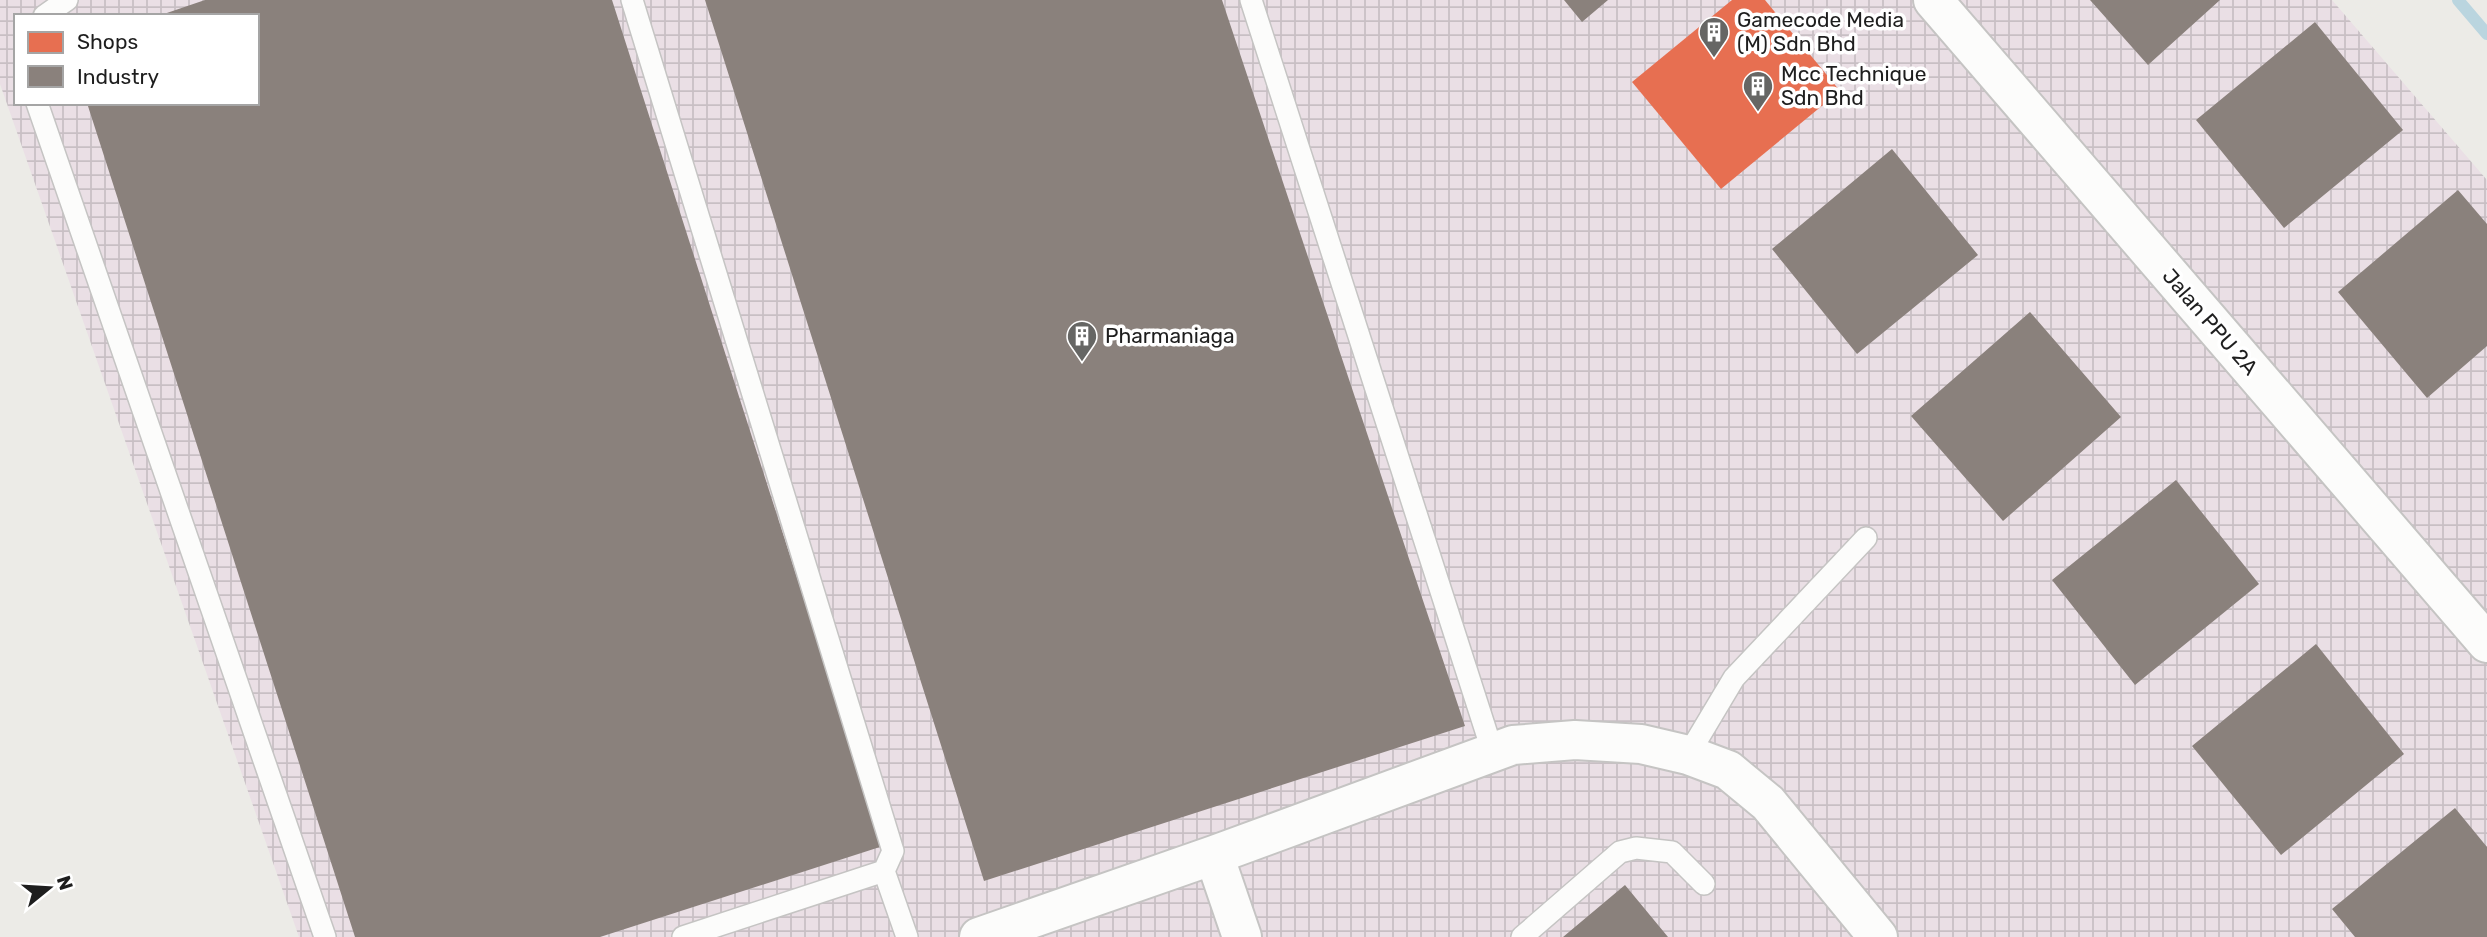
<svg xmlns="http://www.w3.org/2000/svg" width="2487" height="937" viewBox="0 0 2487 937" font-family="Rubik,sans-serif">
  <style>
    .industrial { fill: url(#industrial-grid); fill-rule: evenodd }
    .shops { fill: #e76f51 }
    .industry { fill: #8a817c }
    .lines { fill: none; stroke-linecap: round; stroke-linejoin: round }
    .stream { stroke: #bad5df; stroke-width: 12 }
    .service-casing { stroke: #c5c4c3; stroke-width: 24 }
    .minor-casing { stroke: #c5c4c3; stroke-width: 42 }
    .service { stroke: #fcfcfb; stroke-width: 21 }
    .minor { stroke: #fcfcfb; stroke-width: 38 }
    .labels { text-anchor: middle; stroke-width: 7; stroke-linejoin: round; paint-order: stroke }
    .poi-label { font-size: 21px; fill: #1e1e1e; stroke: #fff; text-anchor: start }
    .street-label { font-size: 21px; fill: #1e1e1e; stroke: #fff }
  </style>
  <defs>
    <pattern id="industrial-grid" width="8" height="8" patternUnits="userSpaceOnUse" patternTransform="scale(1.75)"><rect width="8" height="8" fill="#eadfe5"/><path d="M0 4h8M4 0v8" fill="none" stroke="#c8bfc4"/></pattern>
  </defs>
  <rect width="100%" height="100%" fill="#ecebe7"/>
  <path class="industrial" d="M0,0H2332L2487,180V937H299L0,84ZM16,16H257V103H16Z"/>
  <path class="shops" d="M1732,0H1765L1840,91L1721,189L1632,82Z"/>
  <path class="industry" d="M205,0H612L883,846L600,937H355L87,103H257V16H158Z
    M705,0H1222L1465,726L984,881Z
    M1564,0H1608L1582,22Z
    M2090,0H2220L2148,65Z
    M2315,22L2403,130L2284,228L2196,120Z
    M1892,149L1978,255L1857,354L1772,249Z
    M2458,190L2487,224V346L2427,398L2338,292Z
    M2030,312L2121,417L2003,521L1911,416Z
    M2176,480L2259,584L2135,685L2052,580Z
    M2316,644L2404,754L2281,855L2192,746Z
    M2455,808L2487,847V937H2355L2332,909Z
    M1625,885L1668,937H1563Z"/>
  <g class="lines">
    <path class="stream" d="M2458,0L2487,34"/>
    <g class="service-casing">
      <path id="service" d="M632,0L893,851L884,871L907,937
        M1251,0L1493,753
        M44,16L67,0
        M37,103L325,937
        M1688,755L1734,678L1866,538
        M683,937L884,871
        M1522,937L1620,852L1636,848L1672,852L1704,884"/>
    </g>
    <g class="minor-casing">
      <path id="minor" d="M1933,0L2487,643
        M1214,855L1242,937
        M979,937L1214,855L1513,745L1575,740L1641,744L1688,755L1728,770L1768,803L1878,937"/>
    </g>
    <use href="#service" class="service"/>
    <use href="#minor" class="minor"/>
  </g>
  <defs>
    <g id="building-pin" transform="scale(1.575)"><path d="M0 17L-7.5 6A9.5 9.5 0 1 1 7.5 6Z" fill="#666664" stroke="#fff"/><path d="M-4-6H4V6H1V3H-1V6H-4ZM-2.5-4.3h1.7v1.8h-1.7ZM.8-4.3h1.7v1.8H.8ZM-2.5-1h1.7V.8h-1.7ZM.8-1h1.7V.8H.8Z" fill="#fff"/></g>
  </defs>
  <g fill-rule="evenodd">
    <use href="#building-pin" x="1714" y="32"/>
    <use href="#building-pin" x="1758" y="86"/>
    <use href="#building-pin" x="1082" y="336"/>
  </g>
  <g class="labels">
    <g class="poi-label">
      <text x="1737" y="27">Gamecode Media<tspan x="1737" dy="24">(M) Sdn Bhd</tspan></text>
      <text x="1781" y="81">Mcc Technique<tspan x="1781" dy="24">Sdn Bhd</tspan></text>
      <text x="1105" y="343">Pharmaniaga</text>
    </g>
    <g class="street-label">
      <text transform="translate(2210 322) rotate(49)" y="7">Jalan PPU 2A</text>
    </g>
  </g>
  <rect x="14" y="14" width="245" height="91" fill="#ffffff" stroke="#a5a5a5" stroke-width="2"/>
  <rect x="28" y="32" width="35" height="21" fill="#e76f51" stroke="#a5a5a5" stroke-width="2"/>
  <text x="77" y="49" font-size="21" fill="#1e1e1e">Shops</text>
  <rect x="28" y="66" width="35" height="21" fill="#8a817c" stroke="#a5a5a5" stroke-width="2"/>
  <text x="77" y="84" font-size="21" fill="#1e1e1e">Industry</text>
  <g transform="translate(49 888) rotate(72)" stroke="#ffffff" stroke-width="5" paint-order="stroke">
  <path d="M0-5L12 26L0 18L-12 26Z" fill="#1e1e1e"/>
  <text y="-10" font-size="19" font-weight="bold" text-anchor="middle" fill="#1e1e1e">N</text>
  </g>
</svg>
